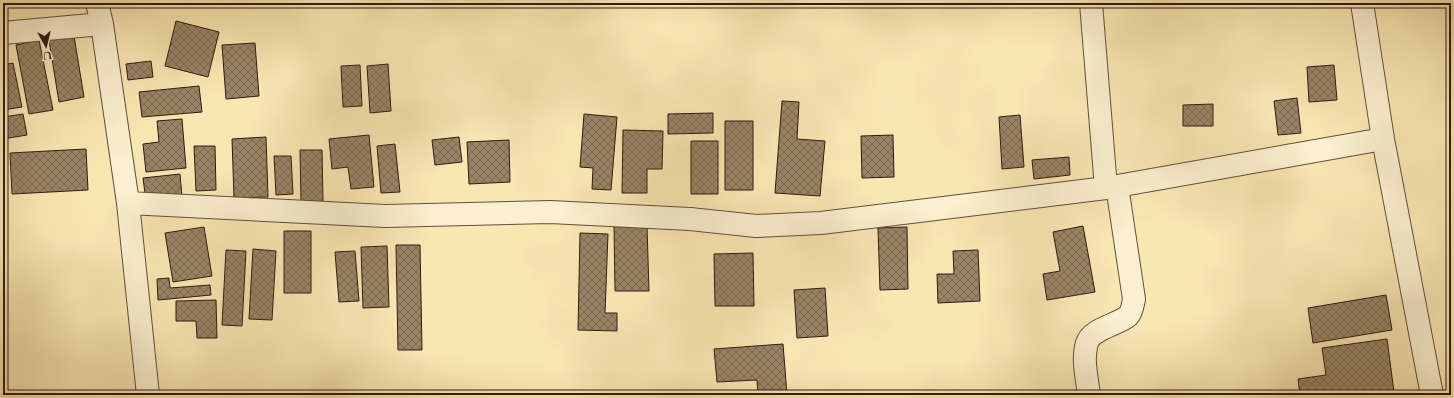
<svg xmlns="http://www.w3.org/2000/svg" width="1454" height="398" viewBox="0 0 1454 398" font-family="Cardo,serif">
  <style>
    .building { fill: url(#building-cross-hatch); stroke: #301a10 }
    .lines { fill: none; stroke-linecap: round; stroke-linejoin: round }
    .street-casing { stroke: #624d39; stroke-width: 24 }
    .street { stroke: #faefce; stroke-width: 22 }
  </style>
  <defs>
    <pattern id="building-cross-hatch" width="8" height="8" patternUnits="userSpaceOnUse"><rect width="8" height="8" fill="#988465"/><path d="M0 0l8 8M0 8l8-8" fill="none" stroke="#7c6b52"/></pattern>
  </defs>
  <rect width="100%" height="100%" fill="#f8e6b3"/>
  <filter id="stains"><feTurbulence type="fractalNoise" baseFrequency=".005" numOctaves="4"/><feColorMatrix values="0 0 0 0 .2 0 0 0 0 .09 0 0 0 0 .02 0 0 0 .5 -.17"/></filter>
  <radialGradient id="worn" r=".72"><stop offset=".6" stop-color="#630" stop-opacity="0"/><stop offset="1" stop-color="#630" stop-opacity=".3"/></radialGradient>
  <path class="building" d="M176,21L219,32L208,77L165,66Z
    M73,30L84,97L59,102L48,34Z
    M39,40L53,110L29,114L16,45Z
    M255,43L259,96L226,99L222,45Z
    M151,61L153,77L128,80L126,64Z
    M13,63L22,107L3,110V65Z
    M388,64L391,111L370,113L367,66Z
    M360,65L362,106L343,107L341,66Z
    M1334,65L1337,100L1309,102L1307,67Z
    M199,86L202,112L142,117L139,92Z
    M1297,98L1301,133L1278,135L1274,101Z
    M782,101L799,102L797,139L825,141L820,196L775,193Z
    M1213,104V126H1183V105Z
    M713,113V133L668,134V114Z
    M23,114L27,135L3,139V117Z
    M584,114L617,117L611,190L592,189L593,168L580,167Z
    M1020,115L1024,167L1002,169L999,117Z
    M182,119L186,168L146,172L143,144L159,142L157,121Z
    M725,121H753V190H725Z
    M623,130L663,131L662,169H647V193H622Z
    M369,135L374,187L351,189L348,167L332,169L329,139Z
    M893,135L894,177L862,178L861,136Z
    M266,137L268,197L234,198L232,139Z
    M459,137L462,162L435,165L432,140Z
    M509,140L510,182L469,184L467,142Z
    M691,141H718V194H691Z
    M395,144L400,192L381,193L377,146Z
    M194,146H215L216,190L196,191Z
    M86,149L88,190L12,194L10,153Z
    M300,150H322L323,202H301Z
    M274,156H291L293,194L276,195Z
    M1069,157L1070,175L1034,179L1032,160Z
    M180,174L182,197L146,201L143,178Z
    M614,226H647L649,291H615Z
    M1083,226L1095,292L1047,300L1043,274L1060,271L1053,232Z
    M204,227L212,276L173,282L165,233Z
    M907,227L908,289L880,290L878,228Z
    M284,231H311V293H284Z
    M580,233L608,234L605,313H617V331L578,330Z
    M396,245H420L422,350H398Z
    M387,246L389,307L363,308L361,247Z
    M253,249L276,251L272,320L249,319Z
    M226,250L246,251L242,326L222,325Z
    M978,250L980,301L938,303L937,274H954L953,251Z
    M355,251L359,301L339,302L335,252Z
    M753,253L754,306H715L714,254Z
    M169,278L170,288L210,285L211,295L158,300L157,279Z
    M825,288L828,336L797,338L794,290Z
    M1386,295L1392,330L1313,343L1308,308Z
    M216,300L217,338H197L196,321H176V301Z
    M1387,339L1394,392L1372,395H1300L1298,379L1326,375L1322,348Z
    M783,344L787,395H758L757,380L717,382L714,349Z"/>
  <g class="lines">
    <g class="street-casing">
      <path id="street" d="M97,3L102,24L128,203L148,395
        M1091,3L1106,188
        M1362,3L1383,139
        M3,33L102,24
        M128,203L385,216L550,212L690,219L756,226L821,223L1106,188L1383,139L1432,395
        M1089,395C1087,378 1082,359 1087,343C1091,329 1119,324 1128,316C1132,312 1133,304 1134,299L1117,186"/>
    </g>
    <use href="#street" class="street"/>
  </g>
  <rect width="1454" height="398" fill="none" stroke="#f8e6b3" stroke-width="16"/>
  <rect x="4" y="4" width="1446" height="390" fill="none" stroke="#301a10" stroke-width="2"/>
  <rect x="8" y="8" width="1438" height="382" fill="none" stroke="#301a10"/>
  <g transform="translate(46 46) rotate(172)" stroke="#faefce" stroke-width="3" paint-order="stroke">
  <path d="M0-3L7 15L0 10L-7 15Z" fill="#301a10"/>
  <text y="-6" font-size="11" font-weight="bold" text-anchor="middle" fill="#301a10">U</text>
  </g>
  <rect width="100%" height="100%" filter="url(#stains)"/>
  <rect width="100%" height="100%" fill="url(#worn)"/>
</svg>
